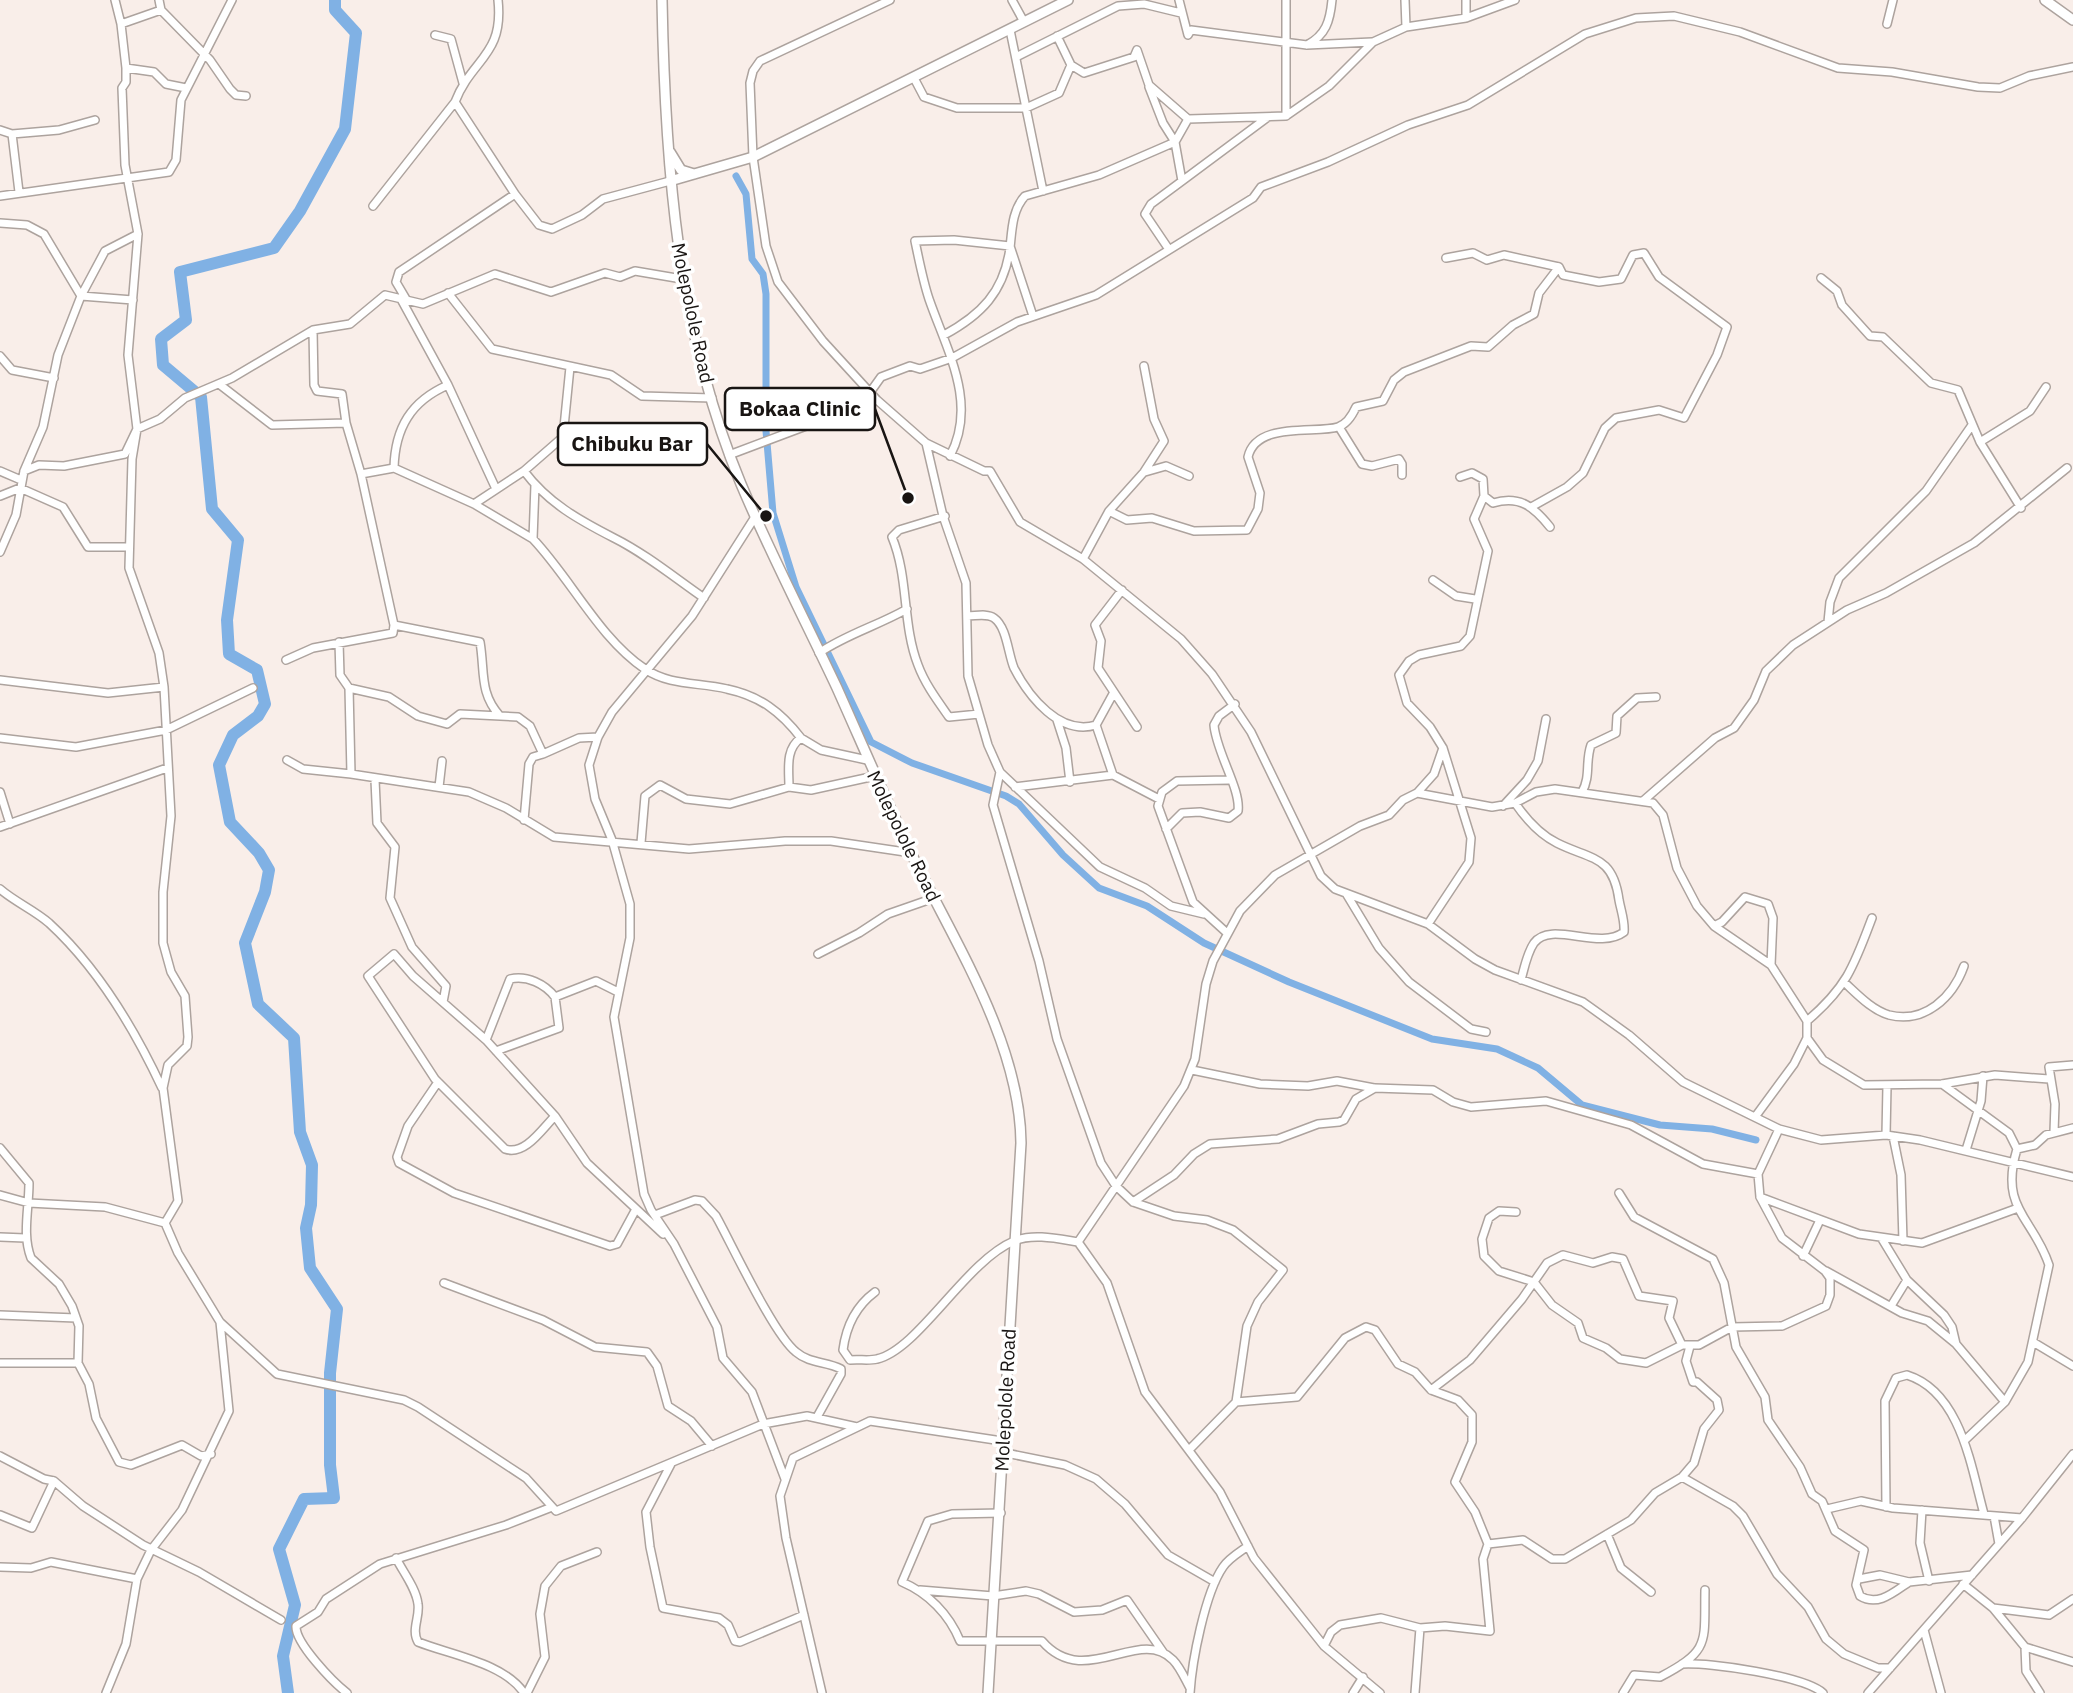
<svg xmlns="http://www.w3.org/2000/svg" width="2073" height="1693" viewBox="0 0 2073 1693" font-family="'IBM Plex Sans',sans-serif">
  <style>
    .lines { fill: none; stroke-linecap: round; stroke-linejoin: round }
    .canal { stroke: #80b1e4; stroke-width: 7 }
    .river { stroke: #80b1e4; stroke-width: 12 }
    .minor-casing { stroke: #ada39e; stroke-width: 10 }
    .major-casing { stroke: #ada39e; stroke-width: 12 }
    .minor { stroke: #fff; stroke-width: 7 }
    .major { stroke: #fff; stroke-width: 9 }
    .labels { text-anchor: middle; stroke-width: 7; stroke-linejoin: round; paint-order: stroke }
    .street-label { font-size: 19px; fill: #191513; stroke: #fff }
    .leader { fill: none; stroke: #191513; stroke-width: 2.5 }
    .callout-dot { fill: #191513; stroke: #fff; stroke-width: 2.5 }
    .callout { fill: #fff; stroke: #191513; stroke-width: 2.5 }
    .callout-label { font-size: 21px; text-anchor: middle; font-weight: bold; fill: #191513 }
  </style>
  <rect width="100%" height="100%" fill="#f9eee9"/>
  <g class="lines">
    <path class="canal" d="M736,176L746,194L752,259L763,274L766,294V431L773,513L796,587L871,742L912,763L1006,796L1019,804L1063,855L1099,888L1147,906L1204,943L1289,982L1432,1039L1497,1049L1538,1068L1582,1105L1660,1125L1712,1129L1756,1140"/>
    <path class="river" d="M288,1693L283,1656L295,1605L279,1549L304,1499L334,1498L330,1465V1373L337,1309L310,1268L306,1228L311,1205L312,1165L300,1132L294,1038L258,1004L245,943L265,892L269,870L259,853L230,822L219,765L233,735L258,716L265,704L257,670L229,654L227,620L238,540L212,509L201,397L163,365L161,339L186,320L180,272L274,248L300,211L345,129L356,33L335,10V0"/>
    <g class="minor-casing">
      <path id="minor" d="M115,0L121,24
        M159,0L161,10L210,60L230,89L236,95L246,96
        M890,0L760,61L753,71L750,83L753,157L766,246L778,282L823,341L877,400L926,443L984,471H990L1020,522L1083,559L1181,639L1212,674L1251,732L1321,876L1335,889L1428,924L1475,959L1495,970L1583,1002L1629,1035L1683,1082L1779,1129L1821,1140L1886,1135L1920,1140L2073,1177
        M1012,0L1024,22
        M1179,0L1188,35L1191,30L1307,45L1372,42
        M1405,0L1406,27
        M1466,0V18
        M161,10L121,24L126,68L154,72L166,84L186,88
        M1887,24L1893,0
        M1010,30L1043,191
        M435,35L451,39L463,83
        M1057,36L1071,65L1084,73L1134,57L1137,50L1149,85L1188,119L1286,116L1329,86L1373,42L1406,27L1466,18L1515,0
        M1307,45C1326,35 1330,21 1332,0
        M1018,56L1118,6L1144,4L1181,13
        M126,68V82L122,88L125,165L138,234L128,355L137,429L132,459L129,568L159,653L164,687L171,816L163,892V943L171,972L185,996L188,1037L187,1046L168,1065L163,1088L178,1201L165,1223
        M914,78L924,97L957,108H1026L1059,93L1071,65
        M455,102L515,194
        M1286,116V0
        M0,130L12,134L19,192
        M12,134L59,130L95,120
        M1182,181L1268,117
        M0,196L169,172L176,160L181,100L232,0
        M373,206L455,102C472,58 504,56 498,0
        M0,223L27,225L44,234L81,296L133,300
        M1168,248L1145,214L1151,204L1182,181L1175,142L1188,119
        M1446,258L1473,253L1487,260L1504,255L1559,267L1563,275L1599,282L1621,279L1633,255L1644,253L1659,277L1727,327L1717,355L1684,418L1659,410L1616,418L1605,428L1583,473L1567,487L1533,506
        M1821,278L1837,291L1842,305L1870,336L1883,337L1931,383L1958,390L1980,442L2021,508
        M448,293L492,349L611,375L642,396L712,398
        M401,299L448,385C411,401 395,428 394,468L474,504L533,539L535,485
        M406,299L396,282L399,272L515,194L539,225L552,229L582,215L603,199L670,181
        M313,330L314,385L317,391L342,394L346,423L361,474
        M944,335C981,315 1004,292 1010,248C1012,230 1012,210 1025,196L1099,175L1175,142L1163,123L1149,87
        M0,356L12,370L54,378
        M219,384L272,425L346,423
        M448,385L496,489
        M1339,427L1362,464L1372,466L1399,459L1402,464V475
        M1980,442L2030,411L2046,387
        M926,443L943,516L966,583L968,676L988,745L1000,772L1100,867L1145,888L1171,906L1204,914
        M729,455L838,414L871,391L881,377L910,366L920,369L952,358L1017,322L1096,295L1253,198L1261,187L1328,162L1408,125L1468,105L1585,34L1636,18L1674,16L1740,32L1838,68L1892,72L1978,87L2000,88L2029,76L2073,67
        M950,456C978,403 947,351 929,299C923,281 919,260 915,241L954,240L1010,246L1033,316
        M0,471L21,480
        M24,471L39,465L64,466L125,454L137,429L160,419L185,398L232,378L313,330L350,324L385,295L423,304L495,274L551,292L605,273L620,277L635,271L682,279
        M524,471L563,437L570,367
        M1145,472L1166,466L1189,476
        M1460,477L1472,473L1483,479L1484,496
        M0,496L20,488L63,507L88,547H128
        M474,504L524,471C548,503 579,520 614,538C646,554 675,578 704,598
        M1109,511L1127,520L1152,518L1194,531L1247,530L1258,509L1260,493L1248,457C1256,421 1316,434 1338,427C1347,424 1352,416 1356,407L1383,401L1394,380L1404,372L1471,346L1488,347L1513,325L1534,314L1539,293L1559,267
        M945,516L899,530L892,537C909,578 902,624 918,665C925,684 937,700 949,717L979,714
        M755,517L692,616L612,712L598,737L589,765L595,799L612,840L630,904V938L614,1017L644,1194L651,1210L674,1244L717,1327L723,1358L752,1392L785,1479
        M533,539C571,579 599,638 645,669C670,686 699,682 727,689C760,696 781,712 801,738
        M0,552L16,515L24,471L43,427L58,355L81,296L105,251L138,234
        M1083,559L1109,511L1144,472L1164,441L1154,419L1144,366
        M1433,580L1456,596L1475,599
        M1122,590L1095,625L1101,641L1098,668L1137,727
        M968,616C976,616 987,613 994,618C1007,627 1008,654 1014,668C1029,697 1060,736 1096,725
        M1828,622L1830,602L1839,578L1926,491L1972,425
        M394,625L480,642C485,671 479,693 500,716
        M339,642L340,675L349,688L351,774L469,792L506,808L554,837L689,849L785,841H831L912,853
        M819,653C847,634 877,626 907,609
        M286,660L313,648L393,633L394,625L361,474L394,468
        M0,680L108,693L164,687
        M349,688L389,697L418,716L447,724L460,714L518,717L530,726L543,754L579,738L598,737
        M1113,694L1096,725L1113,775
        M1057,720L1066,748L1070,782
        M0,738L76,747L166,730L253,688
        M287,760L303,769L351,774
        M1000,772L993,805L1039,961L1057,1039L1101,1163L1116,1186L1133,1202L1174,1216L1207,1220L1233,1230L1283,1270L1258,1302L1247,1326L1236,1402L1189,1450
        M375,780L377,823L395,847L390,898L412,947L446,986L443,1002
        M439,787L442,761
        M789,787C789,769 785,749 801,738L821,750L867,760
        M1015,787L1113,775L1159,799
        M0,792L10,824
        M1582,792C1591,776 1585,762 1591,745L1616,733L1617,716L1637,698L1656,697
        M1417,793L1434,774L1443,748
        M1643,801L1715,738L1734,728L1754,700L1766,671L1793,645L1847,610L1886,593L1974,543L2067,468
        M1515,803C1526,819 1539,834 1557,843C1591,860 1613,855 1619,900C1621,911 1625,921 1624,932C1599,951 1551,920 1534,943C1527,953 1524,969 1521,980
        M1503,806L1527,780L1538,761L1546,719
        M524,820L529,764L533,757L543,754
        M0,827L167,768
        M1166,829L1182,813L1200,812L1229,818L1238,811C1241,789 1216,752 1214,725L1219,716L1235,704
        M641,843L645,796L660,785L686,799L730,804L789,787L811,790L875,776
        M0,889C15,902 34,910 49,923C98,968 134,1028 162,1088
        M1347,895L1379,948L1409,982L1471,1029L1486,1032
        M1428,924L1469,862L1471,838L1443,748L1430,727L1407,703L1399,675L1409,661L1419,655L1461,646L1470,636L1488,551L1474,519L1484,496L1493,503C1520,495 1534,507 1550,527
        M1714,926L1722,922L1745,897L1768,904L1773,918L1771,965
        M1227,933L1193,902L1158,806L1162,792L1177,781L1229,780
        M818,954L859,933L888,914L934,898
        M1845,983C1858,995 1872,1010 1889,1015C1925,1024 1953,997 1964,966
        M1807,1021C1847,987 1854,966 1872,918
        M1807,1038L1823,1060L1864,1085L1942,1084L1995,1075L2049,1079
        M486,1040L510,979C527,975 545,984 555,997L596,981L618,992
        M496,1051L559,1028L555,997
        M1192,1070L1260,1084L1308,1086L1337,1081L1374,1088
        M438,1082L408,1126L397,1157L399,1163L454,1193L610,1246L617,1244L636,1209
        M1942,1084L2009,1133L2017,1149C1999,1209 2033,1217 2049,1265L2028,1362L2005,1402L1964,1441
        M555,1116C542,1129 525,1156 505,1149L435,1079L368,976L394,954L413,976L486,1040L555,1116L587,1163L663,1234
        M2054,1132L2055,1104L2049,1067L2073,1065
        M1886,1135L1887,1086
        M1893,1136L1901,1175L1903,1241
        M0,1148L29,1183C29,1209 22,1235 31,1258L59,1284L72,1306L79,1326L78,1363L89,1384L96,1418L119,1462L131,1465L182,1445L201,1456L211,1454
        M2017,1149L2035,1145L2046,1135L2073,1128
        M1966,1150L1981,1101L1983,1076
        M1619,1193L1634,1217L1713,1259L1724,1283L1736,1347L1765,1397L1768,1420L1800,1467L1812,1494L1822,1501L1835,1531L1864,1550L1856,1585L1860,1596C1878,1607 1894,1592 1909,1582
        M0,1195L29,1203L105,1207L165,1223L178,1253L220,1322L277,1374L404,1400L418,1407L526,1478L556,1511L763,1424L807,1416L857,1427
        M1760,1197L1859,1234L1922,1243L2018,1208
        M1133,1202L1174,1175L1194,1154L1210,1144L1278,1139L1318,1124L1339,1122L1344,1120L1356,1099L1375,1088L1433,1090L1453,1102L1471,1107L1546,1101L1631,1125L1703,1164L1758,1174
        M1516,1212L1499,1211L1489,1218L1482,1239L1484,1256L1499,1271L1534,1282L1552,1305L1578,1323L1583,1338L1606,1348L1620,1359L1646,1363L1682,1345H1699L1732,1327L1782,1326L1826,1306L1830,1295V1278L1825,1271L1782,1238L1760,1197L1758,1174L1779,1129
        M655,1215L695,1200L702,1201L716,1216C732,1245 774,1335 796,1352C810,1364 826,1361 841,1369V1374L817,1417
        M0,1237L25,1238
        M1882,1239L1907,1280L1944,1315L1952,1327L1956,1344L2005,1402
        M1803,1256L1820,1220
        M1826,1271L1902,1313L1928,1321L1955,1343
        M444,1283L543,1320L595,1347L647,1352L657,1366L668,1406L691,1421L712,1446
        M875,1292C856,1306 846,1327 843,1350L850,1360C859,1359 869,1361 877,1359C918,1350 966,1261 1014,1241C1033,1233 1059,1239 1078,1242
        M1891,1306L1907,1280
        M0,1315L76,1318
        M2033,1342L2073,1366
        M0,1363H78
        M1431,1390L1470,1360L1522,1299L1547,1263L1563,1255L1593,1263L1612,1257L1623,1259L1639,1296L1673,1301L1669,1318L1682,1345
        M1236,1402L1297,1397L1345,1338L1366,1327L1375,1330L1398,1364L1415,1372L1431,1390L1458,1400L1472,1415V1442L1455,1482L1475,1512L1488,1544L1483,1559L1490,1631L1445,1626L1420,1628L1381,1618L1340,1625L1331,1632L1324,1646
        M1001,1452L1065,1465L1096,1479L1125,1504L1168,1555L1215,1582
        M0,1456L44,1479L54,1481L83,1506L143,1545L199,1572L281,1620
        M671,1464L646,1512L650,1547L663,1608L719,1618L728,1625L735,1641L740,1642L804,1615
        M1682,1477L1733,1506L1743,1516L1777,1574L1808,1607L1826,1639L1844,1654L1878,1668H1890
        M1886,1507L1885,1401L1896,1378L1907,1375C1961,1392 1971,1467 1984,1514
        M1827,1509L1861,1501L1893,1508L2022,1518
        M1922,1510L1920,1543L1929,1581
        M1001,1513L952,1514L928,1521L902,1582C928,1593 949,1614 960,1641H1042C1085,1691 1139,1625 1173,1660C1180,1667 1185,1679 1190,1688
        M0,1515L32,1528L54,1481
        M1994,1516L1999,1544
        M1607,1534L1621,1568L1651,1592
        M1488,1544L1523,1540L1552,1559H1565L1631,1520L1655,1493L1682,1477L1694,1463L1704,1429L1719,1410L1717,1400L1697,1382H1693L1686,1361L1690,1346
        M396,1558C403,1572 416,1588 418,1604C420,1617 411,1630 418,1642C451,1655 504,1663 524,1693
        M0,1567L31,1568L51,1562L137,1579
        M1859,1579L1880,1575L1909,1582L1972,1575
        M1963,1584L1993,1608L2025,1647L2073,1662
        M920,1590L993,1596L1026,1591L1039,1594L1074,1612L1102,1610L1127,1600L1163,1652
        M1993,1608L2049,1615L2073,1599
        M1924,1630L1941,1693
        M2025,1647L2026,1671L2040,1693
        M1682,1664C1709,1662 1804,1676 1823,1693
        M106,1693L126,1644L137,1579L151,1550L182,1510L229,1411L220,1322
        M347,1693C333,1682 295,1643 296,1626L318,1612L326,1599L380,1564L506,1525L552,1507
        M527,1693L545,1657L540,1614L545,1586L561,1566L597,1552
        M822,1693L786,1538L780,1496L793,1458L870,1421L1002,1441
        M1190,1693C1192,1661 1205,1593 1223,1567C1229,1558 1240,1552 1248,1546
        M1353,1693L1363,1677
        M1380,1693L1324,1646L1254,1558L1220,1492L1145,1392L1107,1283L1078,1242L1184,1086L1195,1059L1206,984L1213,961L1240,911L1275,875L1360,826L1389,815L1403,800L1417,793L1492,807L1515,803L1536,792L1555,789L1653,803L1663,815L1677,868L1697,906L1714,926L1771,965L1807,1021V1038L1794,1064L1755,1117
        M1415,1693L1420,1628
        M1623,1693L1634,1675L1660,1677C1711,1650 1704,1643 1705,1590
        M1868,1693L2022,1518L2073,1454"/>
    </g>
    <g class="major-casing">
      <path id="major" d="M662,0C665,165 677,330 741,484C770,553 805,620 837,688C862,744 886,800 912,855C955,943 1020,1043 1021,1143L988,1693
        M2045,0L2073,20
        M670,152L681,170L694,174
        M670,181L753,157L1068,0"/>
    </g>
    <use href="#minor" class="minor"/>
    <use href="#major" class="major"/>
  </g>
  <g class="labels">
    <g class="street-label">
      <text transform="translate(693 313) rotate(78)" y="7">Molepolole Road</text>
      <text transform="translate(904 836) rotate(64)" y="7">Molepolole Road</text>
      <text transform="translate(1005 1400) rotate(-87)" y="7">Molepolole Road</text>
    </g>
  </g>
  <path class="leader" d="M908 498L875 409M766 516L707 444"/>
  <g class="callout-dot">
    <circle cx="908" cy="498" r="7"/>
    <circle cx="766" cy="516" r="7"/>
  </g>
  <g class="callout">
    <rect x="725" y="388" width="150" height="42" rx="7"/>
    <rect x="558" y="423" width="149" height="42" rx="7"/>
  </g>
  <g class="callout-label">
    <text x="800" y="416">Bokaa Clinic</text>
    <text x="632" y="451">Chibuku Bar</text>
  </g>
</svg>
